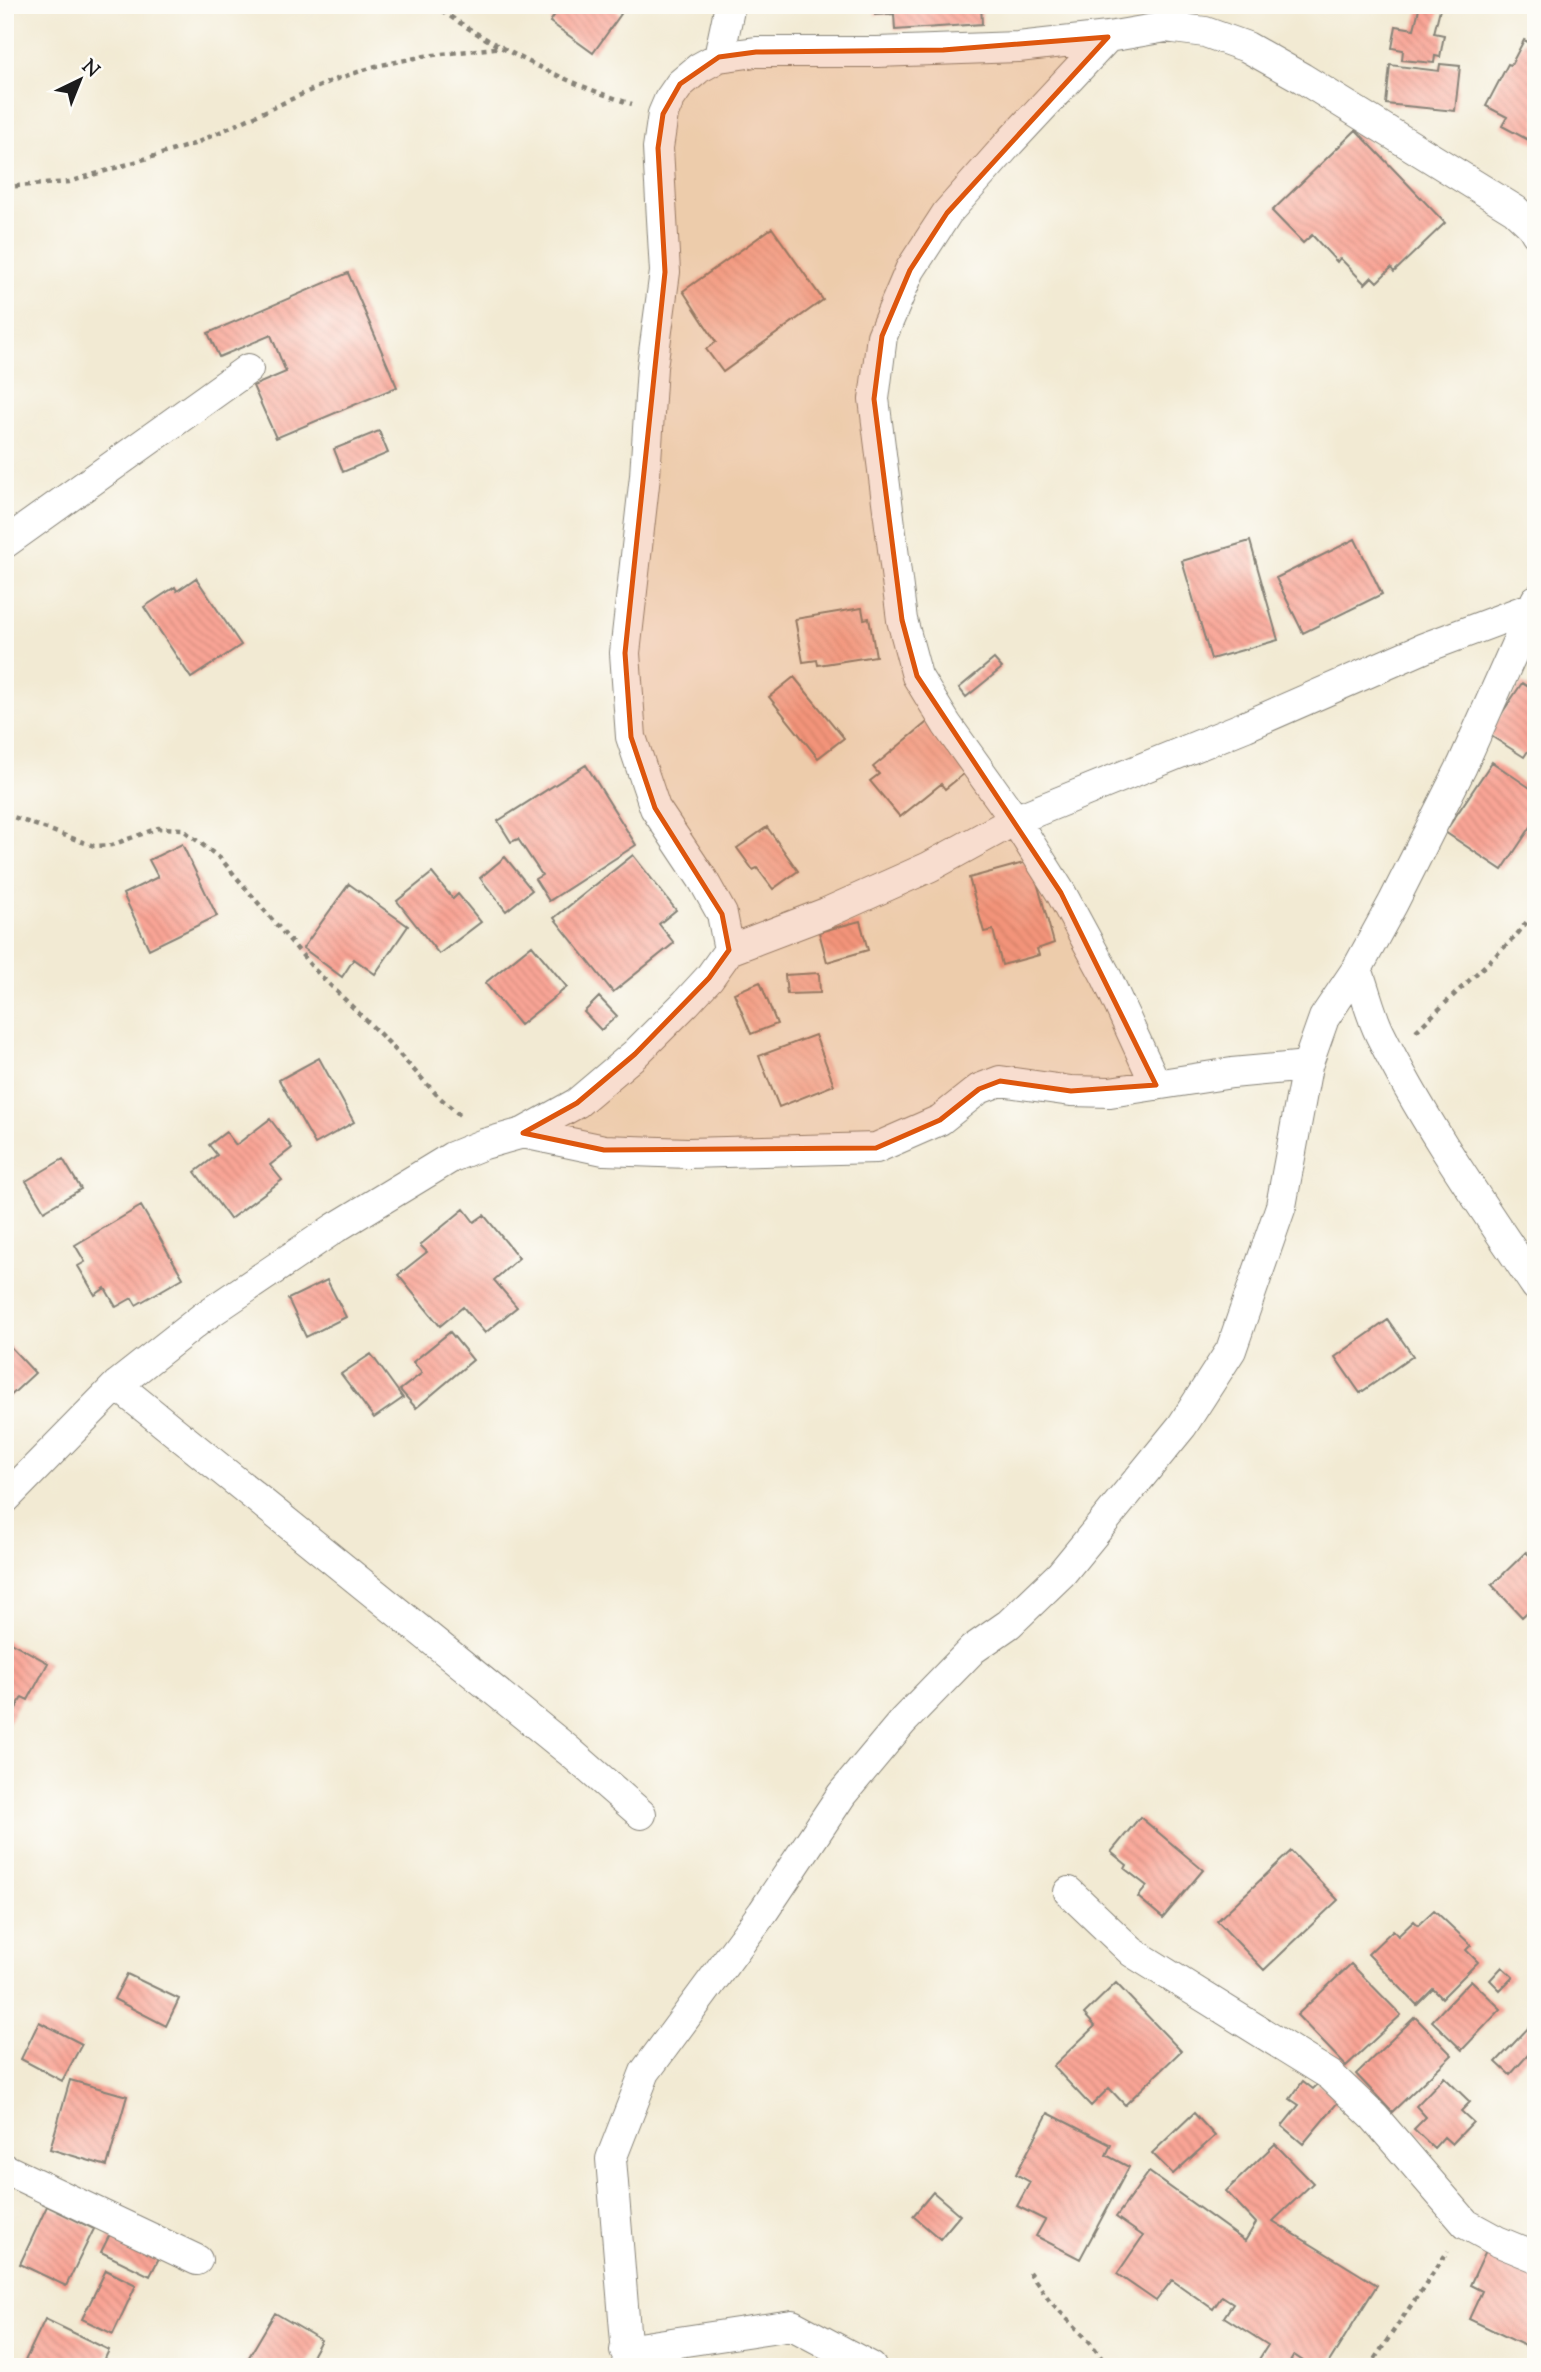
<svg xmlns="http://www.w3.org/2000/svg" width="1541" height="2372" viewBox="0 0 1541 2372" font-family="'Sorts Mill Goudy',serif">
  <style>
    .building { fill: url(#building-back-hatch) }
    .lines { fill: none; stroke-linecap: round; stroke-linejoin: round }
    .minor-casing { stroke: #878378; stroke-width: 32 }
    .path { stroke: #878378; stroke-width: 4.5; stroke-dasharray: 5 5; stroke-linecap: butt }
    .minor { stroke: #fff; stroke-width: 30 }
    .marked { fill: #de560d; fill-opacity: 0.2; stroke: #de560d; stroke-width: 5; stroke-linejoin: round }
  </style>
  <defs>
    <pattern id="building-back-hatch" width="6" height="6" patternUnits="userSpaceOnUse" patternTransform="scale(1.75)"><rect width="6" height="6" fill="#f9a495"/><path d="M-1 5l2 2M0 0l6 6M5-1l2 2" fill="none" stroke="#d58d80"/></pattern>
  </defs>
  <rect width="100%" height="100%" fill="#fdfcf7"/>
  <filter id="ink" filterUnits="userSpaceOnUse"><feTurbulence type="fractalNoise" baseFrequency=".0143" numOctaves="2"/><feDisplacementMap in="SourceGraphic" scale="14" xChannelSelector="R" yChannelSelector="G"/><feConvolveMatrix kernelMatrix="1 2 1 2 8 2 1 2 1" color-interpolation-filters="sRGB"/></filter>
  <filter id="wash" filterUnits="userSpaceOnUse"><feTurbulence type="fractalNoise" baseFrequency=".00686" numOctaves="4" result="noise"/><feDisplacementMap in="SourceGraphic" scale="28" xChannelSelector="R" yChannelSelector="G"/><feGaussianBlur stdDeviation="1.57" result="paint"/><feColorMatrix in="noise" values="0 0 0 0 0 0 0 0 0 0 0 0 0 0 0 0 0 1.4 0 .05"/><feComposite in="paint" operator="in"/></filter>
  <g filter="url(#wash)">
    <rect width="100%" height="100%" fill="#f2ead3"/>
    <g id="blocks">
      <path class="building" d="M561,5H568L576,11L580,5H616L614,8L621,14L593,53L550,22Z
        M875,5H981L982,24L895,30L894,14L875,15Z
        M1420,5H1441L1434,33L1444,35L1440,57L1435,56L1434,63L1402,60L1403,50L1392,48L1396,26L1414,29Z
        M1524,40L1536,46V144L1502,126L1507,117L1486,106L1508,64L1511,65Z
        M1440,64L1460,66L1455,111L1386,104L1390,65L1439,71Z
        M1356,130L1445,223L1394,272L1391,268L1377,282L1372,277L1365,284L1340,258L1337,262L1312,235L1303,243L1272,211Z
        M772,228L823,300L723,372L706,349L716,342L683,291Z
        M348,273L397,387L276,438L253,386L286,372L271,335L219,357L208,333Z
        M379,431L388,453L343,472L334,449Z
        M1355,539L1382,594L1303,633L1276,578Z
        M1250,541L1278,640L1211,659L1182,561Z
        M196,578L241,645L191,678L144,607L175,587L177,591Z
        M862,608L864,619L869,618L876,656L818,665L817,660L803,662L795,619Z
        M994,659L1002,668L966,697L959,688Z
        M794,677L844,738L818,758L769,697Z
        M1522,683L1536,692V739L1524,757L1488,734Z
        M931,719L971,768L945,789L941,784L900,817L870,781L879,774L873,767Z
        M1492,762L1536,792V819L1502,870L1445,832Z
        M586,765L636,845L549,901L535,879L542,875L518,839L511,842L498,821Z
        M767,827L798,871L773,889L757,868L753,870L737,848Z
        M182,844L217,916L149,949L123,894L158,877L149,860Z
        M633,855L676,910L659,924L674,943L613,992L554,918Z
        M505,857L532,890L506,911L480,878Z
        M1031,861L1054,943L1037,949L1039,955L1002,965L993,930L984,932L969,878Z
        M432,873L453,899L458,894L481,922L439,954L397,901Z
        M349,884L408,926L375,974L354,959L342,977L303,948Z
        M860,921L868,950L827,962L819,932Z
        M532,945L567,987L520,1025L485,983Z
        M819,973L820,993L787,994L785,975Z
        M760,982L777,1024L751,1034L734,993Z
        M599,997L617,1016L601,1030L584,1012Z
        M815,1035L834,1085L779,1107L759,1056Z
        M319,1058L354,1122L315,1144L279,1080Z
        M270,1119L292,1148L270,1165L282,1180L230,1219L195,1172L217,1155L209,1145L226,1132L236,1145Z
        M63,1159L81,1189L44,1211L26,1181Z
        M141,1206L183,1278L136,1305L132,1298L116,1307L105,1288L95,1295L78,1266L85,1262L75,1245Z
        M464,1209L474,1222L484,1215L519,1258L494,1280L517,1307L485,1333L463,1307L440,1326L398,1275L427,1252L420,1245Z
        M327,1280L346,1317L306,1337L288,1299Z
        M1388,1320L1413,1356L1360,1393L1335,1357Z
        M450,1332L473,1360L416,1408L400,1390L422,1373L413,1362Z
        M5,1341L35,1373L5,1401Z
        M371,1354L403,1398L374,1418L341,1374Z
        M1526,1552L1536,1562V1604L1522,1617L1492,1585Z
        M5,1639L48,1663L28,1700L22,1697L5,1729Z
        M1140,1817L1203,1870L1163,1918L1138,1897L1147,1886L1125,1869L1127,1865L1111,1852Z
        M1291,1851L1338,1900L1264,1970L1217,1921Z
        M1434,1910L1471,1945L1466,1950L1478,1962L1442,1998L1433,1989L1417,2005L1368,1954L1393,1930L1398,1936L1414,1921L1418,1925Z
        M1351,1964L1401,2015L1346,2066L1297,2015Z
        M1502,1967L1513,1977L1500,1990L1490,1980Z
        M127,1974L179,1999L166,2026L114,1999Z
        M1471,1980L1501,2009L1462,2050L1432,2021Z
        M1116,1983L1181,2051L1125,2105L1109,2088L1091,2106L1053,2066L1095,2026L1084,2014Z
        M1415,2017L1452,2055L1392,2112L1356,2074Z
        M39,2022L82,2044L62,2081L21,2059Z
        M1531,2025L1536,2029V2046L1510,2075L1496,2062Z
        M1444,2077L1470,2102L1461,2111L1473,2122L1452,2144L1444,2137L1434,2148L1414,2129L1426,2117L1416,2106Z
        M70,2080L127,2096L107,2166L50,2149Z
        M1303,2081L1313,2089L1318,2084L1339,2101L1303,2144L1282,2126L1299,2105L1290,2099Z
        M1048,2113L1111,2145L1106,2155L1129,2167L1080,2259L1036,2236L1045,2220L1017,2206L1030,2182L1016,2174Z
        M1194,2113L1215,2136L1173,2174L1152,2153Z
        M1275,2144L1313,2183L1273,2221L1377,2285L1326,2367H1312L1294,2355L1287,2367H1261L1256,2364L1268,2345L1224,2317L1233,2303L1222,2296L1213,2309L1172,2280L1156,2301L1117,2274L1143,2236L1116,2217L1149,2172L1245,2241L1256,2223L1226,2191Z
        M933,2192L960,2215L940,2239L913,2216Z
        M47,2206L94,2229L66,2286L20,2264Z
        M111,2232L160,2256L150,2276L101,2252Z
        M1488,2246L1536,2268V2351L1469,2319L1482,2291L1470,2285Z
        M106,2270L136,2285L113,2334L82,2319Z
        M275,2313L321,2340L306,2367H243Z
        M45,2319L109,2350L101,2367H22Z"/>
    </g>
  </g>
  <g filter="url(#ink)">
    <use href="#blocks" fill-opacity="0" stroke="#878378" stroke-width="2"/>
    <g class="lines">
      <g class="minor-casing">
        <path id="minor" d="M1108,37L1009,143L947,213L910,270L882,336L874,399L902,620L917,676L947,725L1015,820L1061,893L1106,976L1156,1085
          M719,57L730,5
          M5,543L248,369
          M729,950L826,913L929,867L1015,820L1246,726L1424,648L1533,607L1536,604
          M1357,969C1365,990 1370,1014 1380,1034C1424,1123 1481,1204 1536,1286
          M523,1133L604,1150L688,1153L876,1148L940,1120L979,1089L1000,1081L1071,1091L1110,1092L1232,1073L1307,1066
          M117,1385L569,1751L641,1814
          M5,1499L117,1385L202,1318L335,1228L452,1157L484,1144L523,1133L577,1103L635,1054L686,1003L709,978L729,950L722,914L703,880L655,808L631,737L625,653L645,476L652,367L665,272L658,148L663,114L669,100L680,84L699,68L719,57L756,52H877L1018,47L1108,37L1166,27L1205,32L1247,47L1302,78L1515,210L1532,226L1536,233
          M1069,1892L1132,1952L1330,2075L1374,2117L1466,2224L1497,2241L1536,2257
          M5,2169L197,2260
          M625,2350L792,2325L871,2367
          M628,2367L611,2159L645,2072L763,1912L842,1794L903,1721L973,1649L1009,1624L1061,1574L1182,1426L1231,1350L1281,1206L1307,1066L1324,1018L1357,969L1393,903L1462,766L1536,600"/>
      </g>
      <path class="path" d="M434,5C488,45 568,84 632,104
        M5,187L69,182L194,144L331,81L376,66L425,56L503,47
        M5,814L94,846L112,845L158,828L182,829L221,859L314,969L388,1042L438,1096L461,1116
        M1416,1031L1515,937L1536,910
        M1029,2272L1050,2301L1090,2342L1108,2367
        M1107,2363L1131,2367
        M1369,2367L1448,2251"/>
      <use href="#minor" class="minor"/>
    </g>
  </g>
  <path class="marked" d="M1108,37L947,213L910,270L882,336L874,399L902,620L917,676L1061,893L1156,1085L1071,1091L1000,1081L979,1089L940,1120L876,1148L604,1150L523,1133L577,1103L635,1054L709,978L729,950L722,914L655,808L631,737L625,653L665,272L658,148L663,114L680,84L719,57L756,52L943,50Z"/>
  <rect width="1541" height="2372" fill="none" stroke="#fdfcf7" stroke-width="28"/>
  <g transform="translate(80 80) rotate(43)" stroke="#fdfcf7" stroke-width="5" paint-order="stroke">
  <path d="M0-5L12 26L0 18L-12 26Z" fill="#1c1c1c"/>
  <text y="-10" font-size="19" font-weight="bold" text-anchor="middle" fill="#1c1c1c">N</text>
  </g>
</svg>
